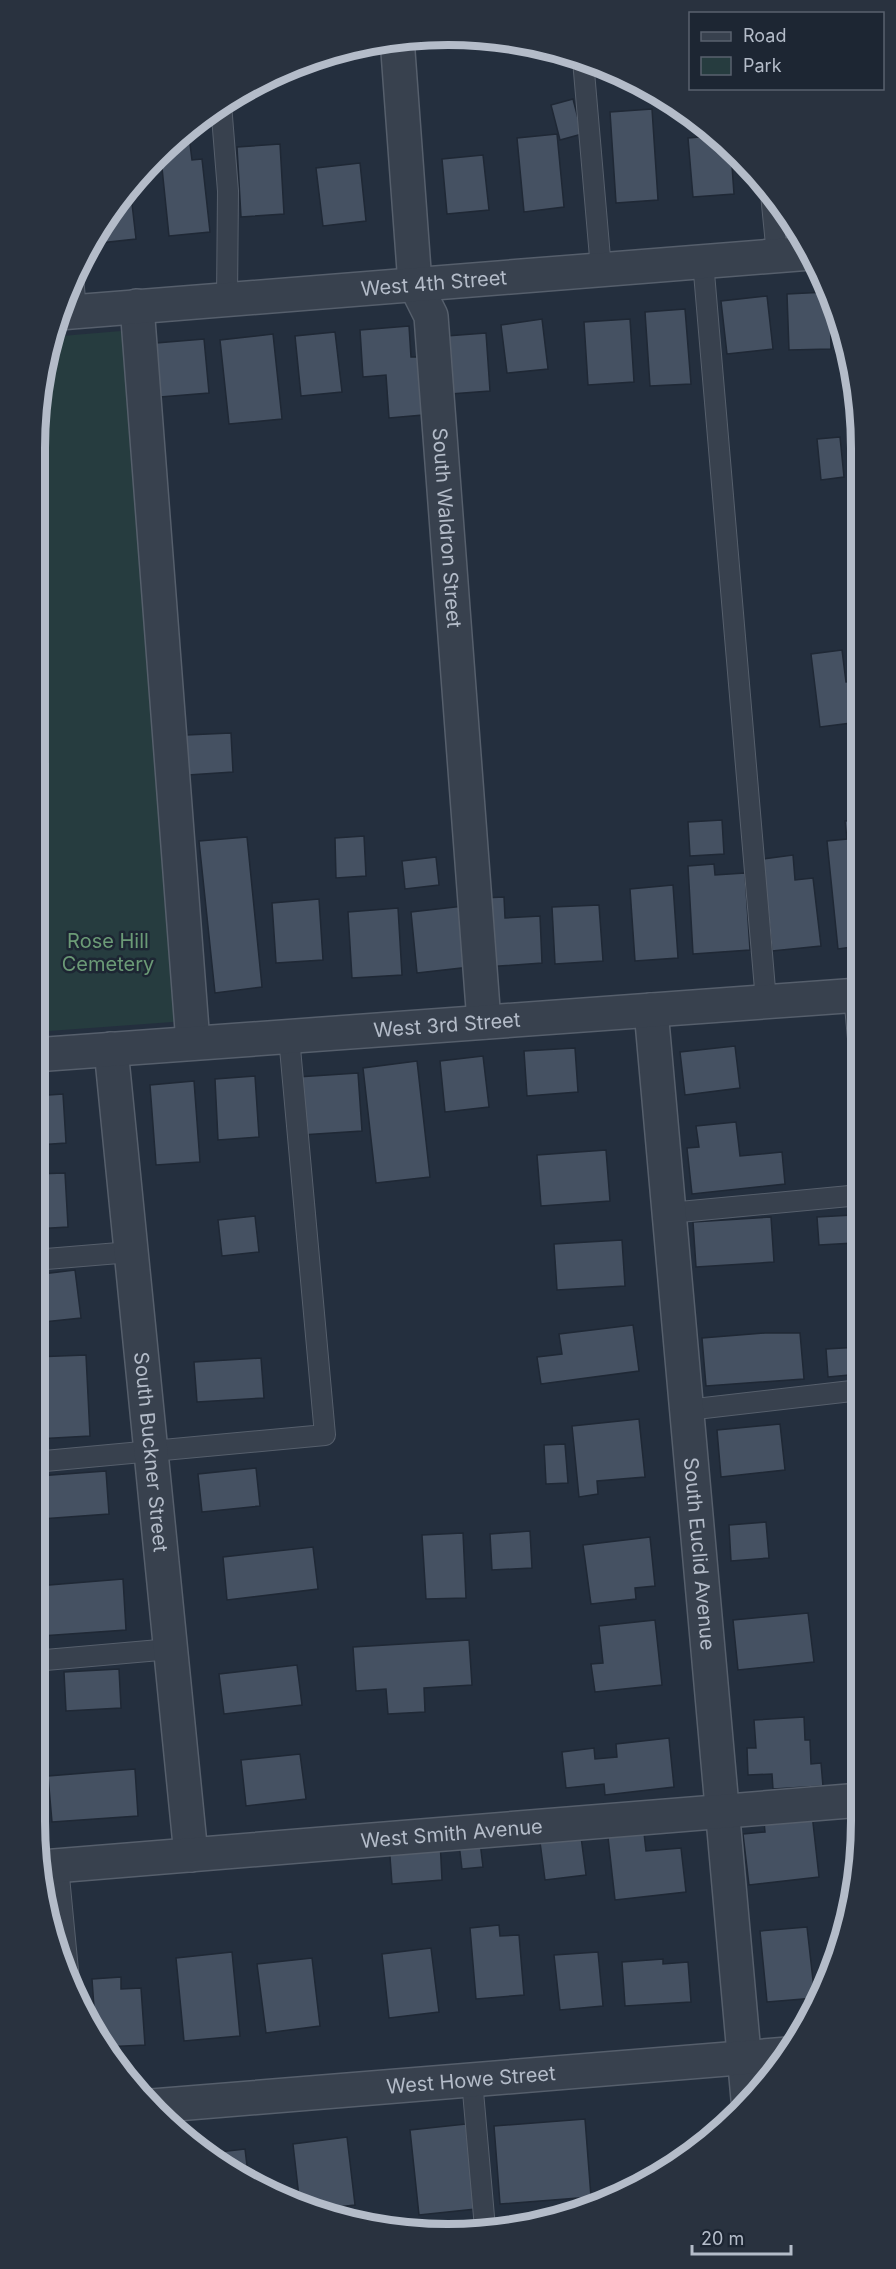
<svg xmlns="http://www.w3.org/2000/svg" width="896" height="2269" viewBox="0 0 896 2269" font-family="Inter,sans-serif">
  <style>
    .green { fill: #263c3f }
    .building { fill: #455162; stroke: #1f2835; stroke-width: 1.5 }
    .lines { fill: none; stroke-linecap: round; stroke-linejoin: round }
    .lane-casing { stroke: #565f6c; stroke-width: 22 }
    .street-casing { stroke: #565f6c; stroke-width: 36 }
    .lane { stroke: #38414e; stroke-width: 20 }
    .street { stroke: #38414e; stroke-width: 33 }
    .labels { text-anchor: middle; stroke-width: 5; stroke-linejoin: round; paint-order: stroke }
    .street-label { font-size: 20px; fill: #b4bcc9; stroke: #1d2633 }
    .park-label { font-size: 20px; fill: #6b9a76; stroke: #1d2633 }
    .rim { fill: none; stroke: #b4bcc9; stroke-width: 8 }
  </style>
  <rect width="100%" height="100%" fill="#242f3e"/>
  <path class="green" d="M133,330L186,1021L35,1032L34,448L49,341L50,337Z"/>
  <path class="building" d="M573,99L582,134L560,140L551,105Z
    M652,109L658,200L616,203L610,112Z
    M188,128L192,160L202,159L210,232L169,236L162,168H153V161Z
    M557,134L564,207L524,212L517,138Z
    M711,136L731,152L734,194L693,197L688,138Z
    M280,144L284,214L241,217L237,147Z
    M483,155L489,210L447,214L442,159Z
    M360,163L366,221L323,226L316,168Z
    M130,186L136,239L90,244L120,196Z
    M827,292L830,302L831,349L789,350L787,294Z
    M767,296L773,349L727,354L721,301Z
    M685,309L691,384L650,386L645,312Z
    M542,319L548,369L507,373L501,325Z
    M630,319L634,382L588,385L584,322Z
    M409,326L411,357H418L423,415L389,418L386,375L363,377L360,330Z
    M335,332L342,392L301,396L295,336Z
    M486,333L490,391L450,394L446,336Z
    M273,334L282,419L229,424L220,340Z
    M204,339L209,393L160,397L156,343Z
    M840,437L844,477L821,480L817,439Z
    M842,650L846,682L857,681L859,722L820,727L811,654Z
    M231,733L233,772L188,775L186,735Z
    M722,820L724,854L690,856L688,822Z
    M859,820V946L838,949L827,841L847,839L845,821Z
    M364,836L366,876L336,878L335,838Z
    M247,837L262,987L215,993L199,841Z
    M793,855L795,880L813,878L821,946L772,951L763,859Z
    M436,857L439,885L405,889L402,861Z
    M714,864L715,875L745,873L750,950L693,954L688,866Z
    M673,885L678,958L635,961L630,889Z
    M504,897L505,918L540,916L542,963L485,967L482,898Z
    M319,899L323,960L276,963L272,903Z
    M599,905L603,961L555,964L552,907Z
    M464,906L470,967L417,973L411,912Z
    M398,908L402,975L352,978L348,912Z
    M735,1046L740,1088L685,1095L680,1052Z
    M575,1048L578,1092L527,1096L524,1051Z
    M483,1056L489,1107L445,1112L440,1061Z
    M417,1061L430,1177L376,1183L363,1068Z
    M358,1073L362,1131L301,1135L297,1077Z
    M255,1076L259,1137L218,1140L215,1079Z
    M194,1081L200,1162L156,1165L150,1085Z
    M63,1094L66,1143L38,1145L39,1152L34,1153V1096Z
    M736,1122L740,1156L782,1152L785,1184L692,1194L687,1148L699,1147L696,1126Z
    M606,1150L610,1201L541,1206L537,1155Z
    M65,1173L68,1227L34,1229V1174Z
    M853,1215L854,1243L819,1245L817,1217Z
    M255,1216L259,1252L222,1256L218,1220Z
    M771,1217L774,1262L696,1267L693,1222Z
    M622,1240L625,1286L557,1290L554,1244Z
    M75,1270L81,1318L34,1323V1275Z
    M633,1325L639,1371L541,1384L537,1357L562,1354L559,1334Z
    M765,1333H800L804,1379L706,1386L702,1338Z
    M860,1347V1374L828,1377L826,1349Z
    M86,1355L90,1436L36,1439L34,1357Z
    M261,1358L264,1398L197,1402L194,1362Z
    M639,1419L645,1477L597,1481L598,1494L579,1497L572,1426Z
    M780,1424L785,1470L721,1477L717,1430Z
    M565,1444L568,1483L546,1484L544,1445Z
    M256,1468L260,1506L202,1512L198,1474Z
    M106,1471L109,1514L41,1519L38,1476Z
    M766,1522L769,1558L731,1561L729,1525Z
    M530,1531L532,1568L492,1570L490,1534Z
    M463,1533L466,1598L426,1599L422,1535Z
    M650,1537L655,1586L635,1588L636,1599L591,1604L583,1545Z
    M313,1547L318,1589L227,1600L223,1557Z
    M123,1579L126,1630L41,1636L37,1586Z
    M808,1613L814,1662L738,1670L733,1620Z
    M655,1620L662,1685L595,1692L591,1664L603,1663L599,1626Z
    M469,1640L472,1685L424,1688L425,1712L388,1714L386,1689L356,1691L353,1647Z
    M297,1665L302,1705L224,1714L219,1674Z
    M119,1669L121,1708L66,1711L64,1672Z
    M804,1717L805,1740H810L811,1764L821,1763L823,1786L773,1789L772,1774L748,1775L747,1748H756L754,1720Z
    M669,1738L674,1787L605,1795L604,1784L566,1788L562,1752L594,1748L595,1759L617,1757L616,1744Z
    M300,1754L306,1799L246,1806L241,1760Z
    M135,1769L138,1816L52,1822L48,1776Z
    M811,1805L819,1877L749,1885L743,1834L765,1832L763,1811Z
    M643,1824L646,1851L681,1848L686,1892L615,1900L607,1828Z
    M581,1837L586,1875L545,1880L540,1842Z
    M440,1840L442,1880L392,1884L389,1843Z
    M480,1842L483,1867L462,1869L459,1844Z
    M499,1925L500,1936L519,1935L524,1995L476,1999L470,1928Z
    M807,1927L815,1998L767,2002L760,1931Z
    M431,1948L439,2012L389,2018L382,1954Z
    M232,1952L240,2036L184,2041L176,1958Z
    M598,1952L603,2006L560,2010L554,1955Z
    M312,1958L320,2026L266,2033L257,1964Z
    M663,1959V1964L688,1962L691,2002L625,2006L622,1962Z
    M121,1977V1989L141,1988L145,2045L104,2047L96,2036L92,1979Z
    M585,2119L591,2197L500,2204L494,2126Z
    M466,2124L476,2209L419,2215L410,2130Z
    M347,2137L355,2205L310,2210L300,2206L293,2144Z
    M245,2149L249,2183L210,2153Z"/>
  <g class="lines">
    <g class="lane-casing">
      <path id="lane" d="M583,60L601,269
        M221,104L228,191L227,299
        M771,194L777,255
        M703,261L766,1001
        M73,276L76,311
        M854,995L860,1060
        M669,1213L860,1195
        M34,1260L131,1252
        M687,1410L860,1390
        M34,1462L325,1435L289,1037
        M34,1661L171,1649
        M58,1866L69,1981
        M472,2080L485,2228"/>
    </g>
    <g class="street-casing">
      <g id="street">
        <path id="s1" d="M397,38L415,284L431,316L484,1022"/>
        <path d="M137,306L193,1043"/>
        <path id="s2" d="M59,313L811,253"/>
        <path id="s3" d="M651,1010L748,2099"/>
        <path id="s4" d="M111,1049L191,1855"/>
        <path id="s5" d="M34,1055L859,995"/>
        <path id="s6" d="M42,1867L861,1800"/>
        <path id="s7" d="M152,2106L788,2054"/>
      </g>
    </g>
    <use href="#lane" class="lane"/>
    <use href="#street" class="street"/>
  </g>
  <g class="labels">
    <g class="street-label">
      <text dy="7" stroke="none"><textPath href="#s2" startOffset="376">West 4th Street</textPath></text>
      <text dy="7" stroke="none"><textPath href="#s1" startOffset="495">South Waldron Street</textPath></text>
      <text dy="7" stroke="none"><textPath href="#s5" startOffset="414">West 3rd Street</textPath></text>
      <text dy="7" stroke="none"><textPath href="#s4" startOffset="405">South Buckner Street</textPath></text>
      <text dy="7" stroke="none"><textPath href="#s3" startOffset="546">South Euclid Avenue</textPath></text>
      <text dy="7" stroke="none"><textPath href="#s6" startOffset="411">West Smith Avenue</textPath></text>
      <text dy="7" stroke="none"><textPath href="#s7" startOffset="320">West Howe Street</textPath></text>
    </g>
    <g class="park-label">
      <text x="108" y="948">Rose Hill<tspan x="108" dy="23">Cemetery</tspan></text>
    </g>
  </g>
  <path d="M0 0H896V2269H0ZM448 45H448A403 403 0 0 1 851 448V1821A403 403 0 0 1 448 2224H448A403 403 0 0 1 45 1821V448A403 403 0 0 1 448 45Z" fill="#29323f" fill-rule="evenodd"/>
  <path class="rim" d="M448 45H448A403 403 0 0 1 851 448V1821A403 403 0 0 1 448 2224H448A403 403 0 0 1 45 1821V448A403 403 0 0 1 448 45Z"/>
  <rect x="689" y="12" width="195" height="78" fill="#1d2633" stroke="#59626f" stroke-width="1.5"/>
  <rect x="701" y="32" width="30" height="9" fill="#38414e" stroke="#59626f" stroke-width="1.5"/>
  <text x="743" y="42" font-size="18" fill="#b4bcc9">Road</text>
  <rect x="701" y="57" width="30" height="18" fill="#263c3f" stroke="#59626f" stroke-width="1.5"/>
  <text x="743" y="72" font-size="18" fill="#b4bcc9">Park</text>
  <path d="M692 2245v9h99v-9" fill="none" stroke="#b4bcc9" stroke-width="3"/>
  <text x="701" y="2245" font-size="18" fill="#b4bcc9" stroke="#1d2633" stroke-width="4.5" paint-order="stroke">20 m</text>
</svg>
